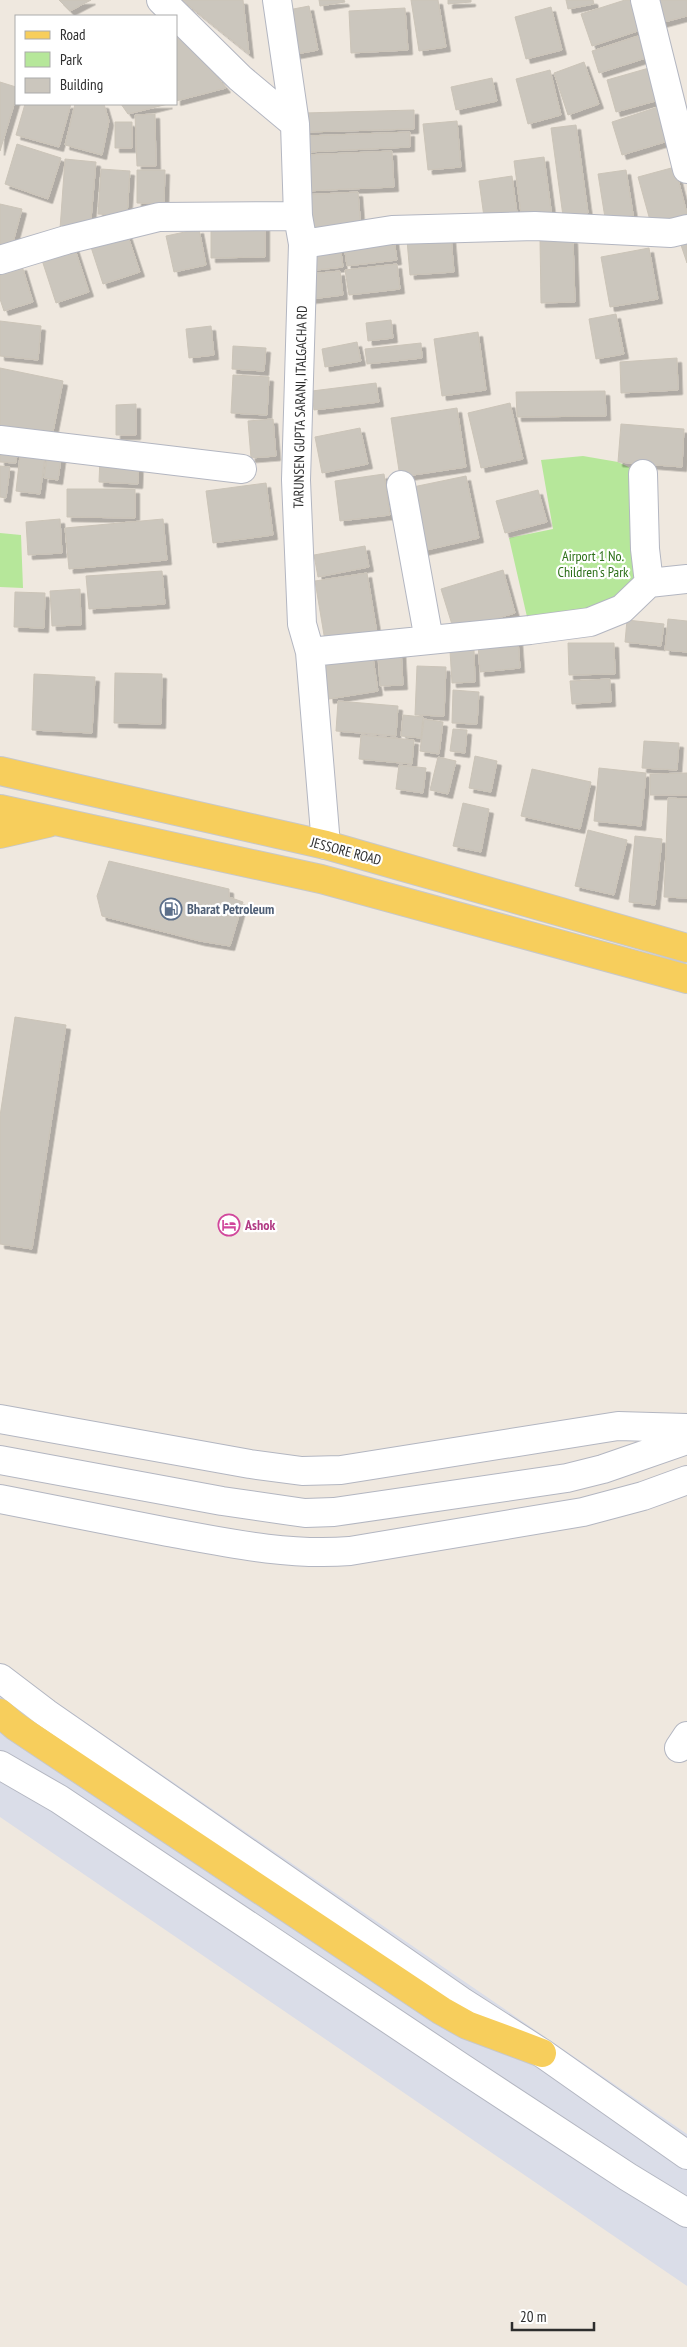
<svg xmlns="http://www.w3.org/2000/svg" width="687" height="2347" viewBox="0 0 687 2347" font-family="'PT Sans Narrow',sans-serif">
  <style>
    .airport { fill: #dadde8 }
    .green { fill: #b6e79a }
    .building { fill: #cbc6bd; stroke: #cbc4b8; filter: url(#shadow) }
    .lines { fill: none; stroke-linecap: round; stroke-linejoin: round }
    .minor-casing { stroke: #b3b6c1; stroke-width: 30 }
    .major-casing { stroke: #c8c8c8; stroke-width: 30 }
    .minor { stroke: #fff; stroke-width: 28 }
    .major { stroke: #f7ce5c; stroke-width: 28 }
    .labels { text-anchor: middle; stroke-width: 4.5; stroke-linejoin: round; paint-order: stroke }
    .street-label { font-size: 14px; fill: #2d2d2d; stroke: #fff }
    .park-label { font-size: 14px; fill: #2c6f18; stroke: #fff }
    .service-label { font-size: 14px; font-weight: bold; fill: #4e5e75; stroke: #fff; text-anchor: start }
    .hotel-label { font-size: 14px; font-weight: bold; fill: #b23c85; stroke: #fff; text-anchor: start }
  </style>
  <defs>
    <filter id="shadow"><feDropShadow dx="4.5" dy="4.5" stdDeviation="0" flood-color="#0004"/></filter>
  </defs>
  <rect width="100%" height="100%" fill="#efe8df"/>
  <path class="airport" d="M2,1665L687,2134V2286L0,1817V1670Z"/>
  <path class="green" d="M583,456L618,462L643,474L649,583L622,609L530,630L509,538L553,529L541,460Z
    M0,533L21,535L23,588L0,587Z"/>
  <path class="building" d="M59,0H91L70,11Z
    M182,0H243L249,54Z
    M319,0H344L345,2L320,6Z
    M411,0H438L446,47L419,51Z
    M448,0H471V2L448,4Z
    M566,0H593L594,4L568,9Z
    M625,0H635L644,29L592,46L581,14Z
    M651,0H687V16L657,24Z
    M309,6L318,50L291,55L283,11Z
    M551,7L562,50L526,59L515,17Z
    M405,8L408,50L351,53L349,11Z
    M176,27L226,88L176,101Z
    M638,36L646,58L599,73L592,51Z
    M584,62L599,104L568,115L554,73Z
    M649,68L659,100L616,112L607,80Z
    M550,70L561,115L528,124L516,79Z
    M492,78L497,101L456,110L451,87Z
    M0,82L16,87V98L0,151Z
    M25,104H71L59,147L16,135Z
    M75,104H104L109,121L102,155L65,145Z
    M121,104H168L128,114Z
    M658,107L668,141L622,155L612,122Z
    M414,110V129L305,132L304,113Z
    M155,114L156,166H137L135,115Z
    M457,121L461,167L428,170L423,124Z
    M115,122H132V148H115Z
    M576,125L588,213L563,216L551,128Z
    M410,132V147L307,152L306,136Z
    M17,144L61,158L48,199L5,184Z
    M392,151L394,187L305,191L304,155Z
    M544,157L552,217L522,221L514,161Z
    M65,159L96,162L90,231L60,229Z
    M675,167L687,214L651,224L638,177Z
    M101,169L130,171L127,216L98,214Z
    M137,170H165L164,204L137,203Z
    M626,170L634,220L606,224L598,174Z
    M512,176L517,213L484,217L479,181Z
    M358,192L361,229L304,232L301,195Z
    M0,204L22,209L9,257L0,254Z
    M211,222H265V257L211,258Z
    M199,229L206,265L174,272L166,236Z
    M126,230L140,272L103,284L89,241Z
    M451,237L454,272L410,275L407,240Z
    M394,239L397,260L347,266L344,245Z
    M540,239H573L575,302L541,303Z
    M687,242V263L681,245Z
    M73,243L89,292L56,303L40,254Z
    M340,244L343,267L308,271L305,249Z
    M649,248L658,299L610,307L601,257Z
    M397,264L400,289L349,295L345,270Z
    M22,266L33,302L4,311L0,299V273Z
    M340,271L343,295L311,299L309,274Z
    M616,314L624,354L596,359L589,319Z
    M391,320L393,338L368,341L366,323Z
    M0,321L41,326L38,360L0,356Z
    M211,326L214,355L189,358L186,329Z
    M478,332L486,390L442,396L434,339Z
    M357,342L361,361L325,367L322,349Z
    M421,343L422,358L367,364L365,349Z
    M233,346L266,348L264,371L232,369Z
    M677,358L678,390L621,393L620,362Z
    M0,368L63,381L52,437L0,426Z
    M233,375L269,377L267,415L231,413Z
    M376,383L379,402L314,410L312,391Z
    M605,391L606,416L517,417L516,392Z
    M510,403L523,459L481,468L468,413Z
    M136,404V435H116V405Z
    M457,408L466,467L400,477L391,418Z
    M273,419L276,456L251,458L248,421Z
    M621,424L684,429L682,467L618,462Z
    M360,428L368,464L322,473L315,437Z
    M0,442L18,444L16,463L0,462Z
    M21,446L46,450L40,494L16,491Z
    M48,450L62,452L58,480L44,478Z
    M100,458L139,460L138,484L99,482Z
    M0,466L10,467L6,498L0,497Z
    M384,474L390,515L340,521L335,481Z
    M466,476L479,538L422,551L408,488Z
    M266,483L273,535L213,543L206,491Z
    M67,489H135V518L67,517Z
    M538,490L547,522L505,533L496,501Z
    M60,519L62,553L28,555L26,522Z
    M163,519L167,560L69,569L65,528Z
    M365,546L369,567L318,577L314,555Z
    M503,570L515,613L454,631L441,589Z
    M162,571L165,604L89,609L86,576Z
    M367,573L377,633L325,641L315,581Z
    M80,589L81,625L52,626L50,591Z
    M15,592L45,593L44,628L14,627Z
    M668,619L687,621V652L665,650Z
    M627,620L664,624L661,646L625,642Z
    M518,640L520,668L480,672L478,644Z
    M568,643H614L615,674L569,675Z
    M401,649L403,685L380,686L378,651Z
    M474,650L475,682L452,683L450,651Z
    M372,651L378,691L329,699L323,659Z
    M417,666L446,667L444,716L415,715Z
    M115,673L162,674L161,724L114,723Z
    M34,674L95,677L92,733L32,730Z
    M610,679L611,702L572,704L570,681Z
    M453,690L479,692L477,724L452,723Z
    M338,701L398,706L396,736L336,731Z
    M403,715L423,717L421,738L401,736Z
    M424,719L443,722L439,754L420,751Z
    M453,729L467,730L465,753L450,751Z
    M361,735L414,740L412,764L359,759Z
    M644,741L679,743L677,770L642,768Z
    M475,756L497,761L491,792L469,788Z
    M438,757L456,761L448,794L430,790Z
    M399,765L426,768L423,793L396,789Z
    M599,768L646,773L641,826L594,821Z
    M532,769L591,782L580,829L521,816Z
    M687,773V795H650V774Z
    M668,798L687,799V898L664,897Z
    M463,803L489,809L481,852L453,846Z
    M588,830L627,840L614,895L575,886Z
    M635,836L662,839L655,905L629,902Z
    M109,861L229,889V897L243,902L230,946L200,941L102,916L97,896Z
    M15,1017L66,1025L32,1249L0,1244V1116Z"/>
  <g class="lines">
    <g class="minor-casing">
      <path id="minor" d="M161,0L240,78L295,124
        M277,0L295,124L298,216L303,244L296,480L302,624L310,652L326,845
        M645,0L687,169
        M303,244L392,230L535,226L671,233L687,229
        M0,260L66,240L159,217L298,216
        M0,440L242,469
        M643,474L645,549L649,583
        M401,485L429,640
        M310,652L530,630L590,622L622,609L649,583L687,579
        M0,1419L250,1464L302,1471L341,1470L618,1426L687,1428
        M0,1460L222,1501L305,1513L334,1512L567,1478L603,1469L687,1440
        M0,1499C56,1510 112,1521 168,1532C228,1543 289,1556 350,1551L583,1512L643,1496L687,1480
        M0,1678L46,1713L461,2001L542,2053L687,2155
        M679,1748L687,1736
        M0,1765L59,1799L462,2068L628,2177L687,2213"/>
    </g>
    <g class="major-casing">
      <path id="major" d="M0,771L326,845L687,948
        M0,809L321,879L687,979
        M0,834L48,823
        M0,1713L15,1726L442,2011L467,2025L542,2053"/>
    </g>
    <use href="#minor" class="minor"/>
    <use href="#major" class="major"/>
  </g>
  <defs>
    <g id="fuel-ring" transform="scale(1.125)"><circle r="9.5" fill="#fff" stroke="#5c6f8a" stroke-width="1.5"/><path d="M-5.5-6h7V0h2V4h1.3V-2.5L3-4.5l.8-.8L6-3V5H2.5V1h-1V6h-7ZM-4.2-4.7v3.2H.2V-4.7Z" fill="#5c6f8a"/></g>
    <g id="hotel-ring" transform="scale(1.125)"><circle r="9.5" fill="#fff" stroke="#d1479c" stroke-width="1.5"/><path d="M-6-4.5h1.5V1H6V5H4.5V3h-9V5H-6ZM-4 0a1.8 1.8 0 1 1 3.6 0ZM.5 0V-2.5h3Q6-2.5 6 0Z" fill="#d1479c"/></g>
  </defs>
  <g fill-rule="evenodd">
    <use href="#fuel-ring" x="171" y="909"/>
    <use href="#hotel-ring" x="229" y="1225"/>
  </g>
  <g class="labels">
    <g class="street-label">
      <text transform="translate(300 407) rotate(-89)" y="5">TARUNSEN GUPTA SARANI, ITALGACHA RD</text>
      <text transform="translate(346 851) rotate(15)" y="5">JESSORE ROAD</text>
    </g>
    <g class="park-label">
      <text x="593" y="561">Airport 1 No.<tspan x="593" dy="16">Children's Park</tspan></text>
    </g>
    <g class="service-label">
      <text x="187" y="914">Bharat Petroleum</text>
    </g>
    <g class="hotel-label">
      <text x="245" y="1230">Ashok</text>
    </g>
  </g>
  <rect x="15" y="15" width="162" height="90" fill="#ffffff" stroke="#ababab"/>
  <rect x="25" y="31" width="25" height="8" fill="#f7ce5c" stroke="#ababab"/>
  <text x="60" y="40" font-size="15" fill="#2d2d2d">Road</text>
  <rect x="25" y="52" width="25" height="15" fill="#b6e79a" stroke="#ababab"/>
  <text x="60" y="65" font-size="15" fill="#2d2d2d">Park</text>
  <rect x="25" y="78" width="25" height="15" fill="#cbc6bd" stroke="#ababab"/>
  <text x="60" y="90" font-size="15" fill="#2d2d2d">Building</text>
  <path d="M512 2322v8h82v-8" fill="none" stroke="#2d2d2d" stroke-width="2.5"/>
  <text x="520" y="2322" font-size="15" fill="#2d2d2d" stroke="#ffffff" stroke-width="4" paint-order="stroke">20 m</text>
</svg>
